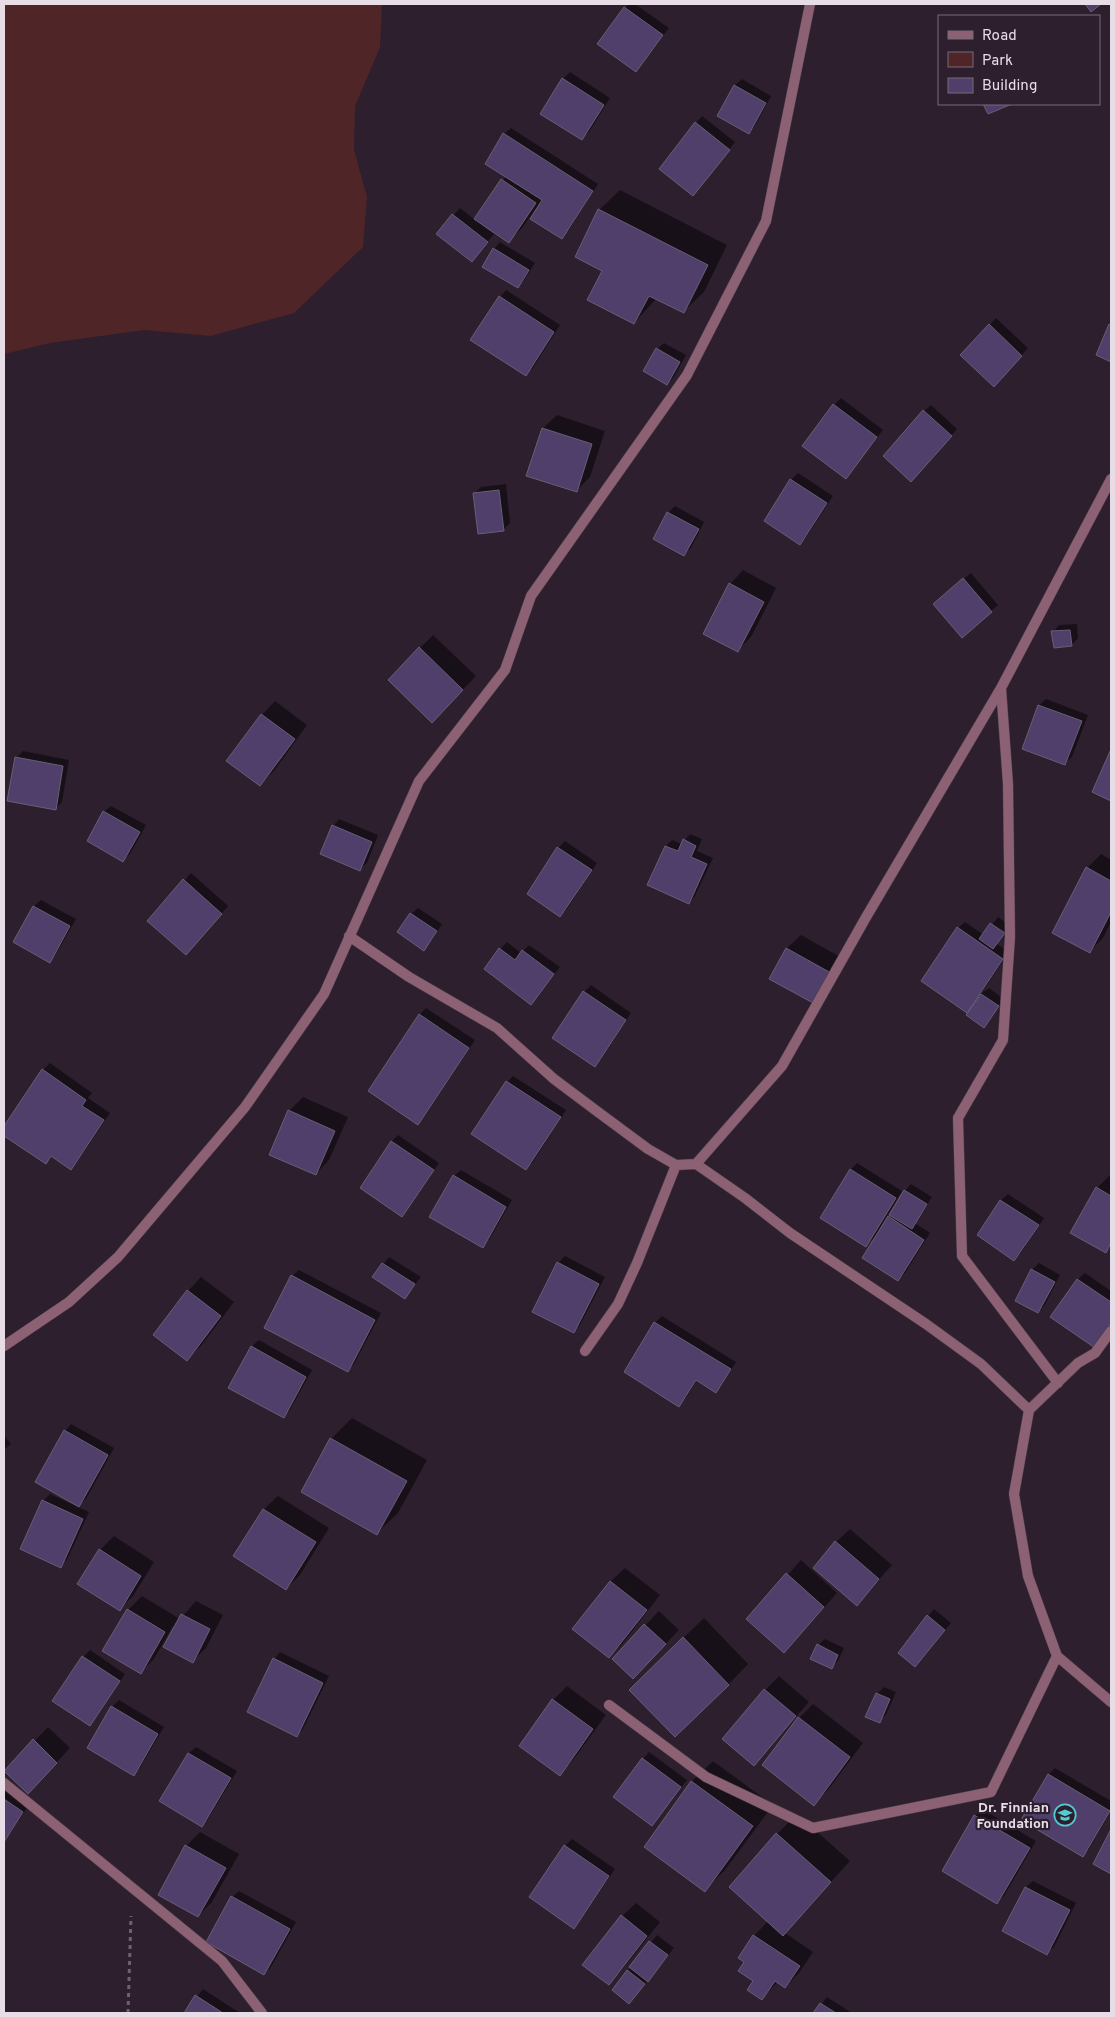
<svg xmlns="http://www.w3.org/2000/svg" width="1115" height="2017" viewBox="0 0 1115 2017" font-family="Overpass,sans-serif">
  <style>
    .green { fill: #4f2527 }
    .shadow { fill: #0007 }
    .building { fill: #503f6b; stroke: #665f75 }
    .lines { fill: none; stroke-linecap: round; stroke-linejoin: round }
    .street-casing { stroke: #483a48; stroke-width: 11 }
    .path { stroke: #6e606e; stroke-width: 3; stroke-dasharray: 4 4; stroke-linecap: butt }
    .street { stroke: #8b6173; stroke-width: 10 }
    .labels { text-anchor: middle; stroke-width: 4.5; stroke-linejoin: round; paint-order: stroke }
    .poi-label { font-size: 14px; font-weight: bold; fill: #e7dde7; stroke: #2e1f2e; text-anchor: end }
  </style>
  <rect width="100%" height="100%" fill="#2e1f2e"/>
  <path class="green" d="M4,4H382L380,47L355,106L354,150L367,197L363,247L294,313L211,336L144,330L50,343L4,354Z"/>
  <path class="shadow" d="M629,4H635L669,28L636,71L625,8Z
    M570,72L610,98L589,132L582,138L563,79Z
    M742,79L771,96L755,126L749,133L718,116L735,85Z
    M702,116L735,142L693,195L696,123Z
    M511,128L598,184L569,230L562,237L536,208L522,228L509,241L484,224L483,226L494,234L472,261L437,234L460,208L475,220L506,176L504,134Z
    M620,190L727,245L704,292L683,312L657,298L634,323L603,271L599,210Z
    M500,242L535,263L524,280L518,286L494,249Z
    M506,290L560,325L533,368L526,374L500,297Z
    M996,318L1028,348L1001,379L962,355Z
    M664,343L686,355L674,377L667,384L657,349Z
    M841,398L883,430L846,477L834,405Z
    M931,405L957,429L918,474L924,411Z
    M557,415L605,431L590,477L576,491L543,428Z
    M798,473L833,496L807,536L800,543L766,521L791,480Z
    M506,484L510,523L503,530L475,493L481,487Z
    M675,506L704,522L691,548L684,554L655,538L668,513Z
    M743,570L776,588L751,637L737,651L730,584Z
    M971,573L998,605L991,611L941,597Z
    M1077,624L1078,638L1072,645L1053,632L1059,625Z
    M433,635L476,676L446,707L420,648Z
    M1046,699L1088,715L1072,757L1065,763L1039,705Z
    M275,701L307,725L274,771L260,785L262,715Z
    M23,751L69,760L62,802L55,809L16,758Z
    M111,806L146,825L130,854L123,860L104,812Z
    M339,819L378,835L367,863L360,869L333,826Z
    M690,834L702,839L697,851L713,858L695,896L689,903L666,846L672,840L682,844Z
    M565,841L597,863L567,909L560,916L528,894L558,848Z
    M1101,854L1111,860V922L1103,938L1090,951L1087,868Z
    M191,873L228,906L193,947L148,921Z
    M41,900L76,919L56,954L50,961L15,942L34,906Z
    M418,908L442,924L431,942L424,949L411,914Z
    M998,917L1010,926L997,944L1009,952L981,994L989,988L1004,999L984,1026L970,1013L923,981L958,928L965,922L984,935Z
    M801,935L844,959L828,989L771,979L787,948Z
    M507,942L521,953L529,945L560,967L531,1003L500,949Z
    M591,985L631,1013L601,1059L594,1065L584,992Z
    M426,1008L475,1040L424,1117L418,1123L369,1091L420,1014Z
    M50,1063L92,1093L88,1098L110,1113L77,1162L71,1168L52,1156L45,1163L4,1134V1128L43,1070Z
    M513,1076L566,1110L533,1162L526,1169L507,1082Z
    M303,1097L348,1117L329,1160L316,1174L289,1111Z
    M398,1135L439,1163L408,1208L402,1215L361,1188L392,1141Z
    M857,1163L902,1191L884,1221L891,1215L905,1191L911,1184L932,1197L915,1223L930,1233L905,1273L898,1280L877,1235L866,1245L850,1170Z
    M461,1170L512,1200L489,1240L482,1246L454,1176Z
    M1111,1174V1246L1106,1252L1097,1188Z
    M1008,1194L1044,1218L1021,1253L1014,1259L978,1235L1001,1200Z
    M565,1256L605,1277L580,1325L574,1332L558,1263Z
    M389,1257L421,1277L405,1297L374,1277Z
    M1039,1263L1060,1275L1045,1305L1038,1312L1032,1270Z
    M299,1270L381,1313L354,1364L347,1371L292,1276Z
    M1085,1273L1111,1291V1325L1101,1340L1052,1317L1078,1279Z
    M201,1277L234,1302L201,1346L187,1359L188,1291Z
    M662,1316L736,1362L722,1384L716,1391L697,1380L686,1398L679,1405L625,1371L655,1323Z
    M259,1340L312,1370L290,1410L284,1417L229,1388L252,1346Z
    M352,1418L427,1460L398,1513L377,1533L303,1492L331,1439Z
    M71,1424L114,1448L86,1499L79,1505L65,1431Z
    M4,1435L11,1444L4,1450Z
    M50,1494L89,1512L67,1560L60,1566L43,1501Z
    M278,1496L329,1528L300,1575L286,1589L235,1556L264,1509Z
    M850,1529L892,1565L857,1604L836,1542Z
    M114,1536L154,1562L133,1596L120,1609L79,1583L100,1550Z
    M801,1560L837,1593L784,1652L748,1619Z
    M625,1568L660,1595L623,1643L609,1657L574,1629L611,1581Z
    M142,1596L180,1619L196,1601L223,1615L206,1648L192,1662L173,1626L154,1659L140,1673L128,1610Z
    M934,1609L951,1623L915,1666L928,1616Z
    M659,1611L679,1630L646,1664L613,1659Z
    M704,1618L748,1664L728,1685L651,1669Z
    M825,1639L844,1648L838,1661L831,1667L818,1645Z
    M90,1650L125,1674L96,1718L90,1725L83,1657Z
    M280,1652L329,1676L303,1729L297,1735L274,1659Z
    M779,1676L809,1702L754,1764L765,1690Z
    M567,1686L606,1715L573,1760L560,1774L553,1700Z
    M884,1687L896,1692L886,1715L879,1721L877,1694Z
    M119,1700L164,1727L140,1768L134,1774L112,1707Z
    M813,1704L863,1743L828,1790L814,1804L799,1718Z
    M48,1727L70,1748L42,1778L6,1771Z
    M196,1747L237,1771L208,1819L202,1826L160,1801L189,1753Z
    M649,1752L687,1780L651,1825L643,1759Z
    M713,1761L773,1805L725,1870L705,1890L645,1847L692,1781Z
    M1055,1768L1111,1801V1811L1089,1849L1083,1855L1049,1774Z
    M4,1788L29,1805L4,1842Z
    M982,1809L1036,1841L1004,1896L997,1902L975,1816Z
    M797,1814L850,1861L785,1933L813,1952L799,1973L785,1987L778,1981L762,1999L745,1961L754,1936L768,1921L777,1834Z
    M200,1832L239,1854L212,1902L198,1916L186,1846Z
    M572,1839L615,1869L580,1920L574,1927L530,1897L565,1846Z
    M1033,1881L1076,1903L1054,1947L1047,1953L1004,1931L1026,1887Z
    M239,1891L296,1922L271,1967L264,1974L232,1897Z
    M636,1903L660,1922L622,1970L609,1984L622,1916Z
    M657,1935L674,1948L636,1995L628,1971Z
    M203,1989L240,2013H185Z
    M827,1997L852,2013H814Z"/>
  <path class="building" d="M1085,4H1101L1091,12Z
    M624,7L663,35L636,72L597,44Z
    M562,78L604,105L582,140L540,114Z
    M734,85L766,103L749,134L717,116Z
    M983,104H1012L988,114Z
    M695,122L730,150L693,196L659,169Z
    M503,133L593,191L562,239L530,219L542,200L485,164Z
    M501,179L536,203L509,243L474,219Z
    M598,209L708,265L684,313L649,296L634,324L587,300L602,271L575,257Z
    M452,214L488,242L472,262L436,234Z
    M493,248L529,270L518,288L482,267Z
    M499,296L554,332L526,376L470,340Z
    M989,324L1022,356L994,387L960,355Z
    M1109,324L1111,325V362L1096,355Z
    M656,348L680,362L667,385L643,371Z
    M833,404L877,437L846,479L802,446Z
    M923,410L952,436L911,482L883,456Z
    M542,428L592,444L577,492L526,476Z
    M790,479L827,503L800,545L764,521Z
    M499,490L504,531L478,534L473,493Z
    M667,512L699,529L684,556L653,539Z
    M963,578L992,612L962,638L933,604Z
    M729,583L764,602L738,652L703,634Z
    M1070,630L1072,646L1054,648L1051,631Z
    M419,647L463,690L432,723L388,680Z
    M1038,705L1082,721L1065,765L1022,749Z
    M261,714L295,739L260,786L226,761Z
    M1111,749V801L1092,792Z
    M15,757L63,766L56,810L7,801Z
    M103,811L140,832L123,862L87,841Z
    M332,825L372,842L360,871L320,854Z
    M683,839L696,846L691,857L707,864L689,904L647,885L665,846L678,851Z
    M557,847L592,870L560,917L527,894Z
    M1086,867L1111,881V912L1090,953L1052,933Z
    M183,879L222,914L186,955L147,921Z
    M33,906L70,926L50,963L13,942Z
    M410,913L437,931L424,951L397,932Z
    M990,923L1005,933L993,949L979,939Z
    M957,927L1003,959L967,1013L921,981Z
    M499,948L515,960L522,950L554,974L531,1005L484,969Z
    M786,948L831,973L815,1004L769,979Z
    M583,991L626,1020L595,1067L552,1038Z
    M981,994L999,1006L984,1028L966,1015Z
    M419,1014L469,1048L418,1125L368,1091Z
    M42,1069L86,1100L82,1106L104,1120L71,1170L51,1156L46,1164L4,1136V1126Z
    M506,1081L561,1117L526,1170L471,1134Z
    M288,1110L335,1131L316,1175L269,1155Z
    M391,1141L434,1170L402,1217L360,1188Z
    M850,1169L896,1198L866,1247L820,1218Z
    M453,1175L506,1207L483,1248L429,1217Z
    M1096,1187L1111,1196V1243L1106,1253L1070,1233Z
    M904,1190L927,1204L912,1229L889,1215Z
    M1000,1200L1039,1225L1014,1261L977,1235Z
    M888,1216L924,1240L898,1281L862,1258Z
    M557,1262L599,1284L574,1333L532,1312Z
    M382,1263L415,1284L405,1299L372,1277Z
    M1031,1269L1055,1282L1038,1313L1015,1301Z
    M291,1275L375,1320L348,1372L264,1328Z
    M1077,1279L1111,1302V1323L1095,1348L1050,1317Z
    M187,1290L221,1316L187,1361L153,1335Z
    M654,1322L731,1369L716,1393L696,1380L679,1407L624,1372Z
    M251,1346L306,1377L284,1418L228,1388Z
    M64,1430L108,1455L79,1507L35,1482Z
    M330,1438L407,1481L377,1535L301,1492Z
    M42,1500L83,1519L61,1568L20,1549Z
    M263,1509L316,1542L286,1590L233,1556Z
    M835,1541L879,1579L857,1606L813,1568Z
    M99,1549L141,1576L120,1611L77,1584Z
    M786,1573L824,1607L784,1653L746,1619Z
    M610,1581L647,1610L609,1658L572,1629Z
    M127,1609L165,1632L141,1674L102,1651Z
    M181,1614L210,1629L193,1663L163,1647Z
    M927,1615L945,1630L915,1667L898,1653Z
    M644,1624L666,1644L633,1679L612,1659Z
    M683,1637L729,1685L675,1737L629,1690Z
    M817,1644L838,1655L832,1669L810,1659Z
    M82,1656L120,1681L90,1726L52,1701Z
    M273,1658L323,1683L297,1737L247,1712Z
    M764,1689L796,1716L754,1766L722,1739Z
    M876,1693L890,1699L880,1723L865,1717Z
    M552,1699L593,1729L560,1776L519,1746Z
    M111,1706L158,1734L134,1776L87,1748Z
    M798,1717L850,1757L814,1806L762,1765Z
    M33,1739L57,1763L28,1794L4,1771Z
    M188,1753L231,1778L202,1827L159,1801Z
    M642,1758L681,1787L652,1826L613,1797Z
    M1048,1774L1110,1811L1083,1857L1021,1820Z
    M691,1781L753,1826L705,1892L644,1847Z
    M4,1799L23,1812L4,1842Z
    M974,1815L1030,1848L997,1904L942,1871Z
    M1111,1829V1874L1093,1864Z
    M776,1833L831,1882L783,1936L729,1887Z
    M185,1845L226,1868L198,1917L158,1895Z
    M564,1845L609,1876L574,1929L529,1897Z
    M1025,1887L1070,1910L1047,1955L1002,1931Z
    M231,1896L290,1929L264,1975L206,1942Z
    M621,1915L647,1936L609,1985L582,1965Z
    M753,1935L800,1966L785,1988L775,1981L762,2000L747,1990L753,1981L738,1971L744,1962L738,1958Z
    M649,1941L668,1955L648,1982L629,1967Z
    M627,1970L645,1984L629,2004L612,1990Z
    M195,1995L223,2013H184Z
    M820,2003L836,2013H813Z"/>
  <g class="lines">
    <g class="street-casing">
      <path id="street" d="M1001,688L1008,784L1010,937L1003,1040L958,1118L962,1256L1058,1383
        M349,936L409,977L497,1028L554,1079L598,1112L648,1149L676,1165
        M696,1164L782,1066L865,919L1001,688L1111,479
        M4,1346L69,1302L118,1257L245,1107L324,994L419,781L505,670L531,596L687,375L766,221L810,4
        M585,1351L618,1304L637,1263L676,1165L696,1164L745,1198L790,1233L926,1324L981,1364L1029,1410L1078,1363L1095,1353L1111,1331
        M1029,1410L1014,1494L1028,1576L1057,1656
        M609,1705L706,1777L813,1828L991,1792L1057,1656L1111,1702
        M4,1783L222,1961L262,2013"/>
    </g>
    <path class="path" d="M128,2013L131,1916"/>
    <use href="#street" class="street"/>
  </g>
  <defs>
    <g id="school-ring" transform="scale(1.125)"><circle r="9.5" fill="#2e1f2e" stroke="#52ccd0" stroke-width="1.5"/><path d="M0-5L7-2L0 1L-7-2ZM-4 1L0 2.5L4 1V4Q0 6-4 4Z" fill="#52ccd0"/></g>
  </defs>
  <g fill-rule="evenodd">
    <use href="#school-ring" x="1065" y="1815"/>
  </g>
  <g class="labels">
    <g class="poi-label">
      <text x="1049" y="1812">Dr. Finnian<tspan x="1049" dy="16">Foundation</tspan></text>
    </g>
  </g>
  <rect width="1115" height="2017" fill="none" stroke="#e7dde7" stroke-width="10"/>
  <rect x="938" y="15" width="162" height="90" fill="#2e1f2e" stroke="#786b78"/>
  <rect x="948" y="31" width="25" height="8" fill="#8b6173" stroke="#786b78"/>
  <text x="982" y="40" font-size="15" fill="#e7dde7">Road</text>
  <rect x="948" y="52" width="25" height="15" fill="#4f2527" stroke="#786b78"/>
  <text x="982" y="65" font-size="15" fill="#e7dde7">Park</text>
  <rect x="948" y="78" width="25" height="15" fill="#503f6b" stroke="#786b78"/>
  <text x="982" y="90" font-size="15" fill="#e7dde7">Building</text>
</svg>
